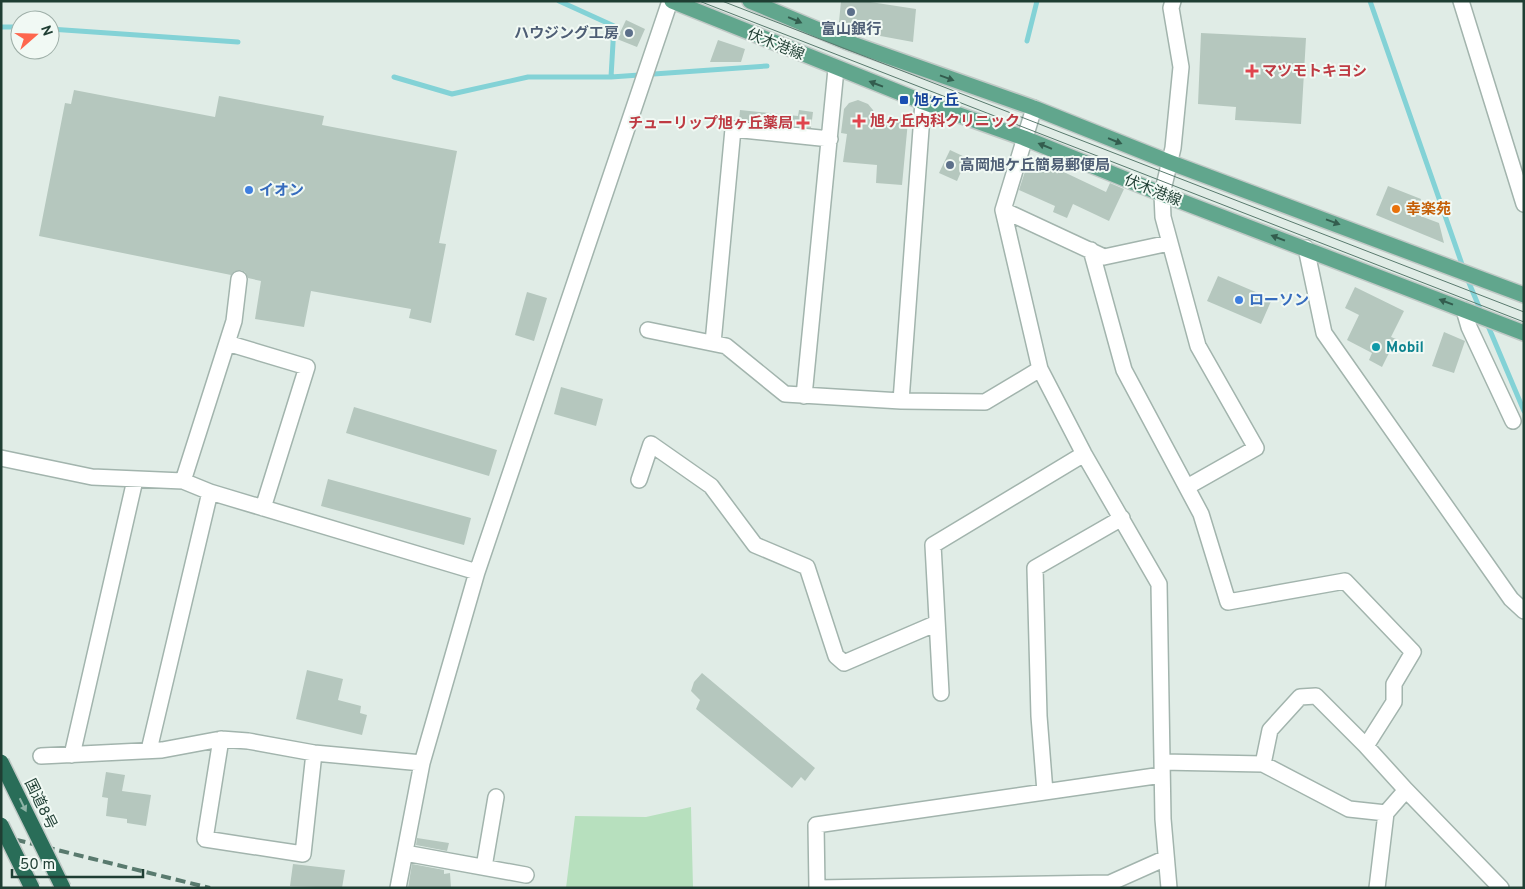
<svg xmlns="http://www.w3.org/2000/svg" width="1525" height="889" viewBox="0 0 1525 889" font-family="Overpass,'Noto Sans JP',sans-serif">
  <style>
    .green { fill: #b7e0be }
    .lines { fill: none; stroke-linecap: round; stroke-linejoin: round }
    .stream { stroke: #83d2d6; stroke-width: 5 }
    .building { fill: #b5c7be }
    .minor-casing { stroke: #a2b4ad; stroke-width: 18 }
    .major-casing { stroke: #c0c9c6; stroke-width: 18 }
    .minor { stroke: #fff; stroke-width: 15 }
    .major { stroke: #61a68d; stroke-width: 15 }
    .tram { stroke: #597a6e; stroke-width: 1 }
    .rail { stroke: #597a6e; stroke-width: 4; stroke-dasharray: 10 5; stroke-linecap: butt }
    .highway-bridge-casing { stroke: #c0c9c6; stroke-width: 18; stroke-linecap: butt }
    .highway-bridge { stroke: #296d58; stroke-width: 15 }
    .oneway { fill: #335d4e }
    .oneway2 { fill: #8db3a6 }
    .service-dot { fill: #5c6f8a; stroke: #f1f9f4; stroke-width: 2 }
    .health-dot { fill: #e0444e; stroke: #f1f9f4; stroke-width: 2 }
    .transit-dot { fill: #1a4fb4; stroke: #f1f9f4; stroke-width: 2 }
    .shop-dot { fill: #3f7fe0; stroke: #f1f9f4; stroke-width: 2 }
    .food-dot { fill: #e8710a; stroke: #f1f9f4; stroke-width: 2 }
    .culture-dot { fill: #0f9aa8; stroke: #f1f9f4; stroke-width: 2 }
    .labels { text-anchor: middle; stroke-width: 4; stroke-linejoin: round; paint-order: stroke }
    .service-label { font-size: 15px; font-weight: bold; fill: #4e5e75; stroke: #f1f9f4 }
    .street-label { font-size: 15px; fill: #1f3e33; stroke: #f1f9f4 }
    .health-label { font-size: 15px; font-weight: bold; fill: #be3a42; stroke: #f1f9f4; text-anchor: start }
    .transit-label { font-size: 15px; font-weight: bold; fill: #164399; stroke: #f1f9f4; text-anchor: start }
    .shop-label { font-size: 15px; font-weight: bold; fill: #366cbe; stroke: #f1f9f4; text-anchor: start }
    .food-label { font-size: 15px; font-weight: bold; fill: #c56008; stroke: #f1f9f4; text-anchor: start }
    .culture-label { font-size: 15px; font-weight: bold; fill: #0d838f; stroke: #f1f9f4; text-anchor: start }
  </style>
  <rect width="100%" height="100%" fill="#e0ece6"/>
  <path class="green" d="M691,807L693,888H566L575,816L646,817Z"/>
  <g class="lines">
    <path class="stream" d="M559,1L614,26L611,77
      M1370,1L1464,270
      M1,27H20
      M50,29L238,42
      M1027,41L1037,1
      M394,77L452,94L528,77H611L767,66
      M1467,278L1482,314
      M1486,321L1524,411"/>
  </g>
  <path class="building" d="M841,1H864L916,9L913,42L875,35L876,27L839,22Z
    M626,20L645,29L637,47L617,39Z
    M1201,33L1306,38L1301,124L1235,120L1236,107L1198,104Z
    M718,40L745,49L741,62H710Z
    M74,90L215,117L219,96L324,116L322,125L457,151L439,243L446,244L431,323L409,318L411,309L311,291L304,327L255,319L261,281L248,278L245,272L241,270L235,271L231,275L39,236L65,103L71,104Z
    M858,100L868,104L873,110L875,118L908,121L902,185L876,183L877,165L843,162L847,134L841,133L844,109L849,103Z
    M740,110L798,116L799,110L813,112L811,128L739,120Z
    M950,150L967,158L957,181L939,173Z
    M1030,156L1106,192L1110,183L1124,189L1109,221L1073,204L1067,218L1053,212L1055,206L1019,190Z
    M1388,186L1421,199L1415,214L1439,223L1444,243L1376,215Z
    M1218,276L1272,299L1261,324L1207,301Z
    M1355,287L1404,311L1391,337L1396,339L1382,367L1369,360L1372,353L1347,340L1359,315L1345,308Z
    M527,292L547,298L534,341L515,335Z
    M1444,332L1465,341L1454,373L1432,366Z
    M561,387L603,399L596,426L554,414Z
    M354,407L497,450L489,476L346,433Z
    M328,479L471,518L464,545L321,506Z
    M307,670L343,679L338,700L361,706L360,713L367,715L362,735L296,719Z
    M702,673L815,768L805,781L801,777L792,788L696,709L700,700L691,691L694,682Z
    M106,772L125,775L122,791L151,795L146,826L127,823V819L106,816L108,798L102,797Z
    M417,838L449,843L447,851L416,845Z
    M293,864L345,870L342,888L290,886Z
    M412,864L444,870V874L450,873L451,888H408Z"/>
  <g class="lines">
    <g class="minor-casing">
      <path id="minor" d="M1173,1L1171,8L1181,67L1173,148L1162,194L1163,217L1198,346L1256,448L1187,487
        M1461,1L1524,204
        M1034,108L1003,210L1040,369L1084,454L1159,584L1163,819L1169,888
        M1003,210L1104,257L1169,243
        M1306,248L1324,333L1511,599L1524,611
        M1091,250L1124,370L1201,514L1228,602L1345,581L1413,652L1394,684V702L1366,746
        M1464,310L1469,327L1513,421
        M648,330L726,346L785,394L901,401L985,402L1040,369
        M227,343L307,367L263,508
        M713,343L733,129L830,139
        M804,396L836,69
        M901,401L923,102
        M1,458L92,477L183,481L210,492L477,572
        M639,480L651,444L711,486L755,545L807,567L836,656L844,663L937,623
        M183,481L234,321L239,279
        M941,693L933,545L1084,454
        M221,739L205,839L303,854L314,753
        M149,750L210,492
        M72,755L135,480
        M41,756L162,750L221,739L248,741L314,753L422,763
        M1162,762L1263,764L1349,809L1386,813
        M1263,764L1270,730L1300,697L1316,696L1366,746L1406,790
        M1045,792L1039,716L1035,568L1122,518
        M405,853L526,875
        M484,867L496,797
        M398,888L422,763L477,572L670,1
        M817,888L816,825L1162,775
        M817,888L1110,883L1166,858
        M1377,888L1386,813L1406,790L1501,888"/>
    </g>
    <g class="major-casing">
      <path id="major" d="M672,1L923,102L1024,138L1162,194L1524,333
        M750,1L847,42L1034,108L1169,162L1524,295"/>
    </g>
    <use href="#minor" class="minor"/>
    <use href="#major" class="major"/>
    <path class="tram" d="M699,1L1524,322
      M722,1L1524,312"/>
    <path class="rail" d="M1,836L210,888"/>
    <g class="highway-bridge-casing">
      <path id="highway-bridge" d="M1,762L63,888
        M1,825L32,888"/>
    </g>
    <use href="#highway-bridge" class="highway-bridge"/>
  </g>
  <defs><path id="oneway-solid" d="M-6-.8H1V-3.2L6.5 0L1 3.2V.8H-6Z" transform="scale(1.25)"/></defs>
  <g class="oneway">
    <use href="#oneway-solid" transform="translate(795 20) rotate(23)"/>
    <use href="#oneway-solid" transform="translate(947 78) rotate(20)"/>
    <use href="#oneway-solid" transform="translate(876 84) rotate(-159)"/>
    <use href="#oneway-solid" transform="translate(1115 141) rotate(22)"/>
    <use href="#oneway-solid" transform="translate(1045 146) rotate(-158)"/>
    <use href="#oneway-solid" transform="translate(1333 222) rotate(20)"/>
    <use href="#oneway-solid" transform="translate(1278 238) rotate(-159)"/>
    <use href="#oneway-solid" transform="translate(1446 302) rotate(-159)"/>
  </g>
  <use class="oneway2" href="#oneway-solid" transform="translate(23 805) rotate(64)"/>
  <g class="service-dot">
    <circle cx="851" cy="12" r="5"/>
    <circle cx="629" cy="33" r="5"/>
    <circle cx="950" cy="165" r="5"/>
  </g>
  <g class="health-dot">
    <path d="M1249.5 63.5h5v5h5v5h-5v5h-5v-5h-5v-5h5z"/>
    <path d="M856.5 113.5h5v5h5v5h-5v5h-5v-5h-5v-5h5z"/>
    <path d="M800.5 115.5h5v5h5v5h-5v5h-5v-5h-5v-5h5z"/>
  </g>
  <rect class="transit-dot" x="899" y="95" width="10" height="10" rx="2.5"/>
  <g class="shop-dot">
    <circle cx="249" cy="190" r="5"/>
    <circle cx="1239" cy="300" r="5"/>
  </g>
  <circle class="food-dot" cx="1396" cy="209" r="5"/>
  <circle class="culture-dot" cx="1376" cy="347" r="5"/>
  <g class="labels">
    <g class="service-label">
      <text x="851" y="34">富山銀行</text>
      <text x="619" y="38" text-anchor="end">ハウジング工房</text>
      <text x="960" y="170" text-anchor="start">高岡旭ケ丘簡易郵便局</text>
    </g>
    <g class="street-label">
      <text transform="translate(776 44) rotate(22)" y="5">伏木港線</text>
      <text transform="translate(1153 190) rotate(22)" y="5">伏木港線</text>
      <text transform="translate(41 804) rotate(64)" y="5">国道8号</text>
    </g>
    <g class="health-label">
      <text x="1262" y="76">マツモトキヨシ</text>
      <text x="870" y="126">旭ヶ丘内科クリニック</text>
      <text x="793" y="128" text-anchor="end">チューリップ旭ヶ丘薬局</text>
    </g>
    <g class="transit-label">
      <text x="914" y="105">旭ヶ丘</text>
    </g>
    <g class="shop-label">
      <text x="259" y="195">イオン</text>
      <text x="1249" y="305">ローソン</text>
    </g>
    <g class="food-label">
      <text x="1406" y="214">幸楽苑</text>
    </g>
    <g class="culture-label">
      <text x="1386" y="352">Mobil</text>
    </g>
  </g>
  <rect width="1525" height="889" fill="none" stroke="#1f3e33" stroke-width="5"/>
  <g transform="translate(35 35) rotate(70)"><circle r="24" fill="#f1f9f4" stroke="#9daea7"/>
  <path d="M0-4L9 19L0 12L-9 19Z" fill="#fe664d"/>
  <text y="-8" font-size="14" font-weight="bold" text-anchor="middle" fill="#1f3e33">N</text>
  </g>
  <path d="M12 869v8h131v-8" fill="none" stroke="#1f3e33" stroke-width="2.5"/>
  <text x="20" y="869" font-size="15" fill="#1f3e33" stroke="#f1f9f4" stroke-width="4" paint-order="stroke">50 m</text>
</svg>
